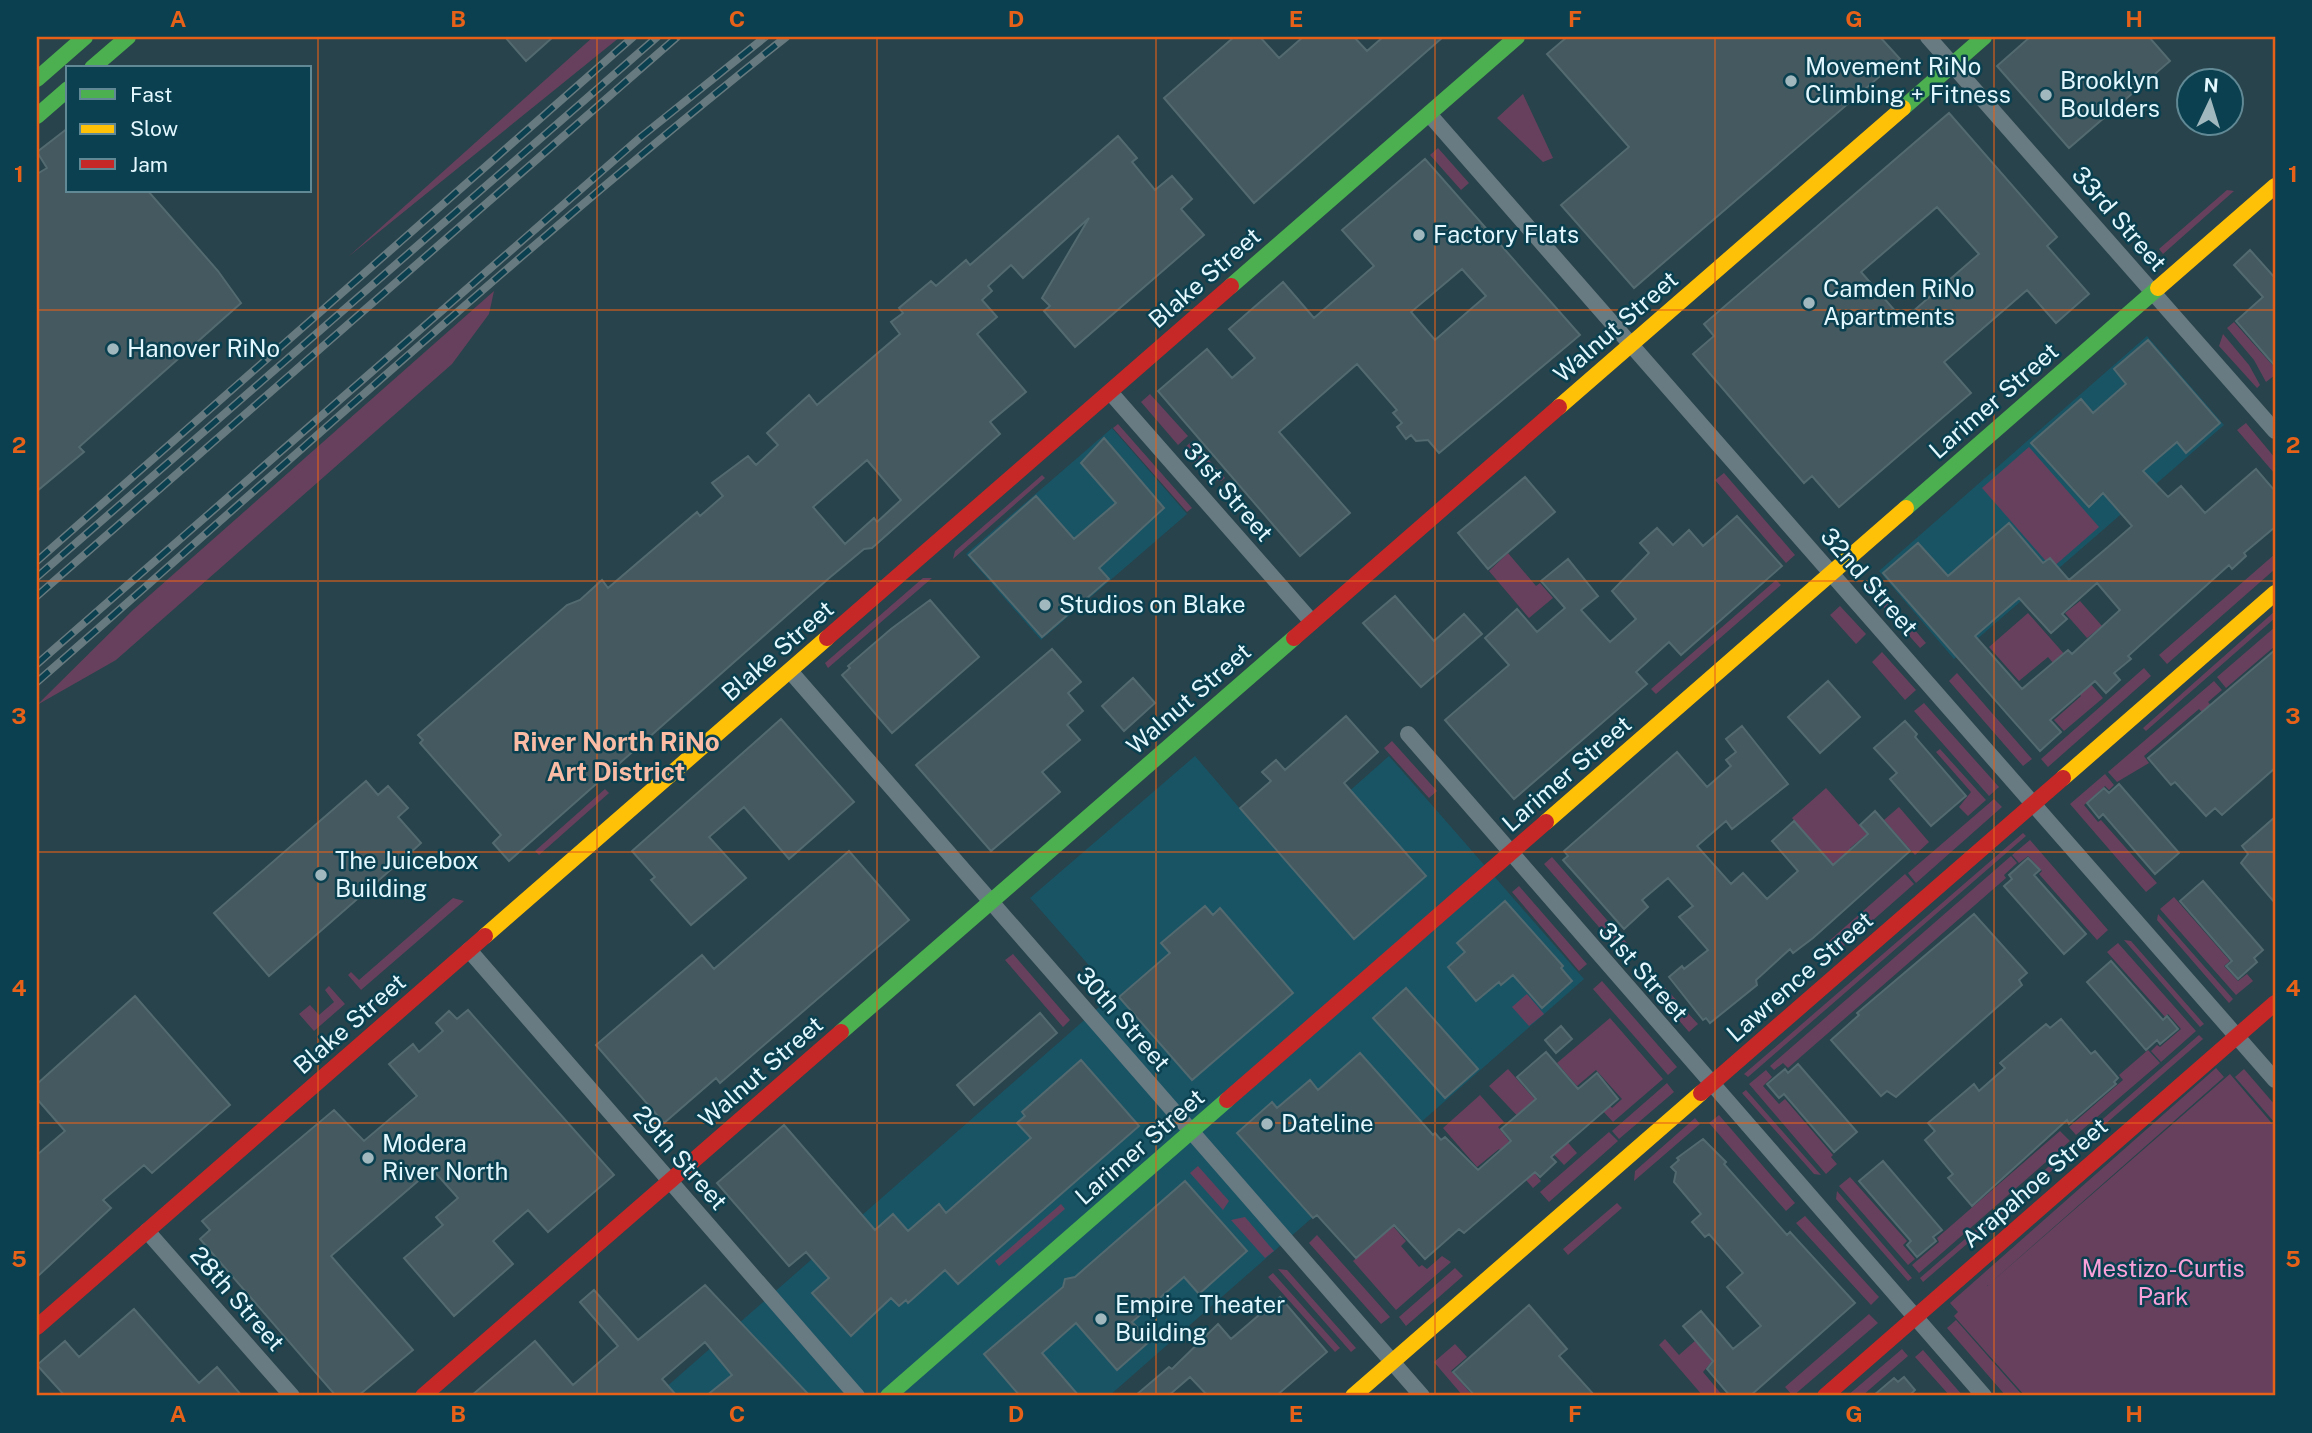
<svg xmlns="http://www.w3.org/2000/svg" width="2312" height="1433" viewBox="0 0 2312 1433" font-family="'Public Sans',sans-serif">
  <style>
    .built { fill: #195465 }
    .green { fill: #67405d }
    .building { fill: #445960; stroke: #536a70; stroke-width: 2; fill-rule: evenodd }
    .lines { fill: none; stroke-linecap: round; stroke-linejoin: round }
    .street { stroke: #687b82; stroke-width: 16 }
    .fast { stroke: #4caf50; stroke-width: 16 }
    .slow { stroke: #ffc107; stroke-width: 16 }
    .jam { stroke: #c62828; stroke-width: 16 }
    .rail-casing { stroke: #667a7f; stroke-width: 8 }
    .rail { stroke: #0a404f; stroke-width: 5; stroke-dasharray: 16; stroke-linecap: butt }
    .grid { fill: none; stroke: #e86118; stroke-width: 2; stroke-opacity: 0.55 }
    .poi-dot { fill: #a2b8bf; stroke: #0a404f; stroke-width: 2.5 }
    .labels { text-anchor: middle; stroke-width: 5; stroke-linejoin: round; paint-order: stroke }
    .poi-label { font-size: 24px; fill: #e3f7fe; stroke: #0a404f; text-anchor: start }
    .street-label { font-size: 24px; fill: #e3f7fe; stroke: #0a404f }
    .park-label { font-size: 24px; fill: #f8a1d9; stroke: #0a404f }
    .neighbourhood-label { font-size: 26px; font-weight: bold; fill: #fbbca5; stroke: #0a404f }
    .neatline { fill: none; stroke: #e86118; stroke-width: 2.5 }
    .grid-label { font-size: 23px; text-anchor: middle; font-weight: bold; fill: #e86118 }
  </style>
  <rect width="100%" height="100%" fill="#28434b"/>
  <path class="built" d="M2147,336L2224,425L1954,659L1879,571Z
    M1112,428L1187,514L1041,640L966,554Z
    M1195,756L1265,838L1297,810L1311,825L1389,756L1584,979L1109,1396H656L1114,994L1030,898Z"/>
  <path class="green" d="M593,37H620L348,257Z
    M1523,94L1553,158L1543,162L1497,118Z
    M1438,148L1469,183L1461,190L1430,155Z
    M2227,190L2234,191L2163,254L2159,249Z
    M494,291L489,314L452,364L116,660L37,705L133,610Z
    M2234,322L2275,368V375L2266,382L2254,360L2227,328Z
    M2223,334L2249,365L2260,385L2257,388L2219,346Z
    M1150,394L1188,436L1178,445L1141,402Z
    M2246,423L2275,458V474L2237,430Z
    M1118,424L1192,508L1187,512L1113,428Z
    M1192,441L1225,478L1221,481L1209,479L1183,449Z
    M2029,447L2099,527L2052,568L1982,488Z
    M1724,473L1795,555L1786,563L1715,480Z
    M1042,475L1045,478L953,559L955,551Z
    M1508,553L1536,586L1540,583L1553,598L1529,618L1489,571Z
    M2275,554V569L2167,664L2159,655Z
    M923,578H932L828,668L825,663Z
    M1871,579L1926,643L1920,648L1864,585Z
    M1776,580L1781,585L1656,694L1651,689Z
    M2080,601L2102,626L2087,638L2065,613Z
    M1840,606L1866,634L1856,644L1830,615Z
    M2275,611V618L2146,731L2143,728Z
    M2028,613L2103,698L2064,731L2054,720L2081,696L2048,657L2019,681L1989,647Z
    M2275,627V646L2226,688L2217,677Z
    M1882,652L1916,690L1905,700L1872,662Z
    M2144,668L2151,676L2048,767L2041,759Z
    M1957,673L2032,759L2023,766L1949,681Z
    M2214,681L2222,690L2208,702L2232,729L2224,737L2199,709L2144,756L2149,763L2117,782L2108,772Z
    M1924,703L1999,787L1989,796L1914,711Z
    M1392,741L1437,791L1429,798L1384,748Z
    M1940,749L1986,800L1968,816L1959,807L1971,792L1936,752Z
    M2105,774L2114,785L2109,790L2105,786L2084,805L2098,822L2101,820L2157,883L2146,892L2070,804Z
    M1826,788L1867,834L1850,848L1855,855L1839,872L1792,818Z
    M605,789L609,793L539,855L535,851Z
    M1994,799L2002,807L1916,883L1908,873Z
    M1899,807L1929,842L1915,855L1884,820Z
    M2023,833L2026,836L1748,1077L1744,1074Z
    M2030,840L2108,930L2097,940L2039,874L2042,871L2028,856L2019,863L2012,855Z
    M2011,856L2017,863L2004,875L2006,878L1788,1068L1783,1063L1774,1070L1770,1066Z
    M1552,857L1627,943L1619,950L1544,864Z
    M1905,874L1914,884L1821,966L1812,956Z
    M1519,886L1587,964L1579,971L1512,892Z
    M2174,897L2230,961L2224,966L2238,981L2247,974L2253,981L2236,995L2160,909Z
    M453,898L464,901L361,990L348,975L351,972L359,980Z
    M2158,914L2233,999L2229,1003L2157,920Z
    M2124,940L2131,941L2204,1024L2200,1027Z
    M2118,943L2196,1031L2161,1062L2151,1051L2157,1045L2160,1047L2181,1029L2168,1014L2165,1017L2107,952Z
    M1013,954L1070,1020L1063,1027L1005,960Z
    M1602,981L1677,1067L1668,1075L1593,989Z
    M1660,982L1679,1003L1676,1006L1683,1014L1686,1011L1698,1024L1689,1032L1658,996L1664,991L1658,984Z
    M329,986L345,1004L314,1031L299,1014L310,1005L319,1015L334,1002L325,990Z
    M1527,994L1544,1014L1529,1026L1512,1007Z
    M1610,1018L1663,1079L1613,1122L1601,1109L1608,1104L1612,1108L1622,1099L1596,1070L1577,1086L1557,1063Z
    M2199,1035L2203,1039L2086,1141L2080,1139Z
    M2148,1050L2160,1063L2076,1135L2069,1127L2123,1080L2119,1075Z
    M2216,1068L2224,1077L1987,1286L2230,1074L2275,1127V1396H2025L1954,1316L1958,1312L1950,1303Z
    M1508,1069L1566,1135L1564,1138L1577,1153L1564,1165L1489,1086Z
    M2244,1069L2275,1105V1123L2235,1077Z
    M1766,1070L1772,1077L1763,1086L1779,1104L1785,1099L1833,1155L1831,1157L1837,1164L1826,1174L1749,1084Z
    M1667,1083L1674,1092L1619,1139L1612,1131Z
    M1746,1090L1821,1175L1814,1174L1742,1093Z
    M1480,1095L1504,1122L1498,1127L1541,1181L1533,1188L1499,1149L1477,1167L1443,1128Z
    M1719,1115L1795,1203L1786,1211L1709,1123Z
    M1695,1118L1700,1124L1634,1181L1635,1171Z
    M2060,1131L2070,1141L1919,1273L1912,1265L1939,1242L1937,1238Z
    M1609,1132L1618,1141L1549,1202L1540,1192Z
    M2069,1149L2072,1153L1923,1282L1920,1278Z
    M1198,1166L1229,1201L1223,1210L1190,1173Z
    M1850,1177L1907,1241L1903,1245L1915,1259L1908,1265L1839,1186Z
    M1837,1191L1912,1278L1908,1281L1836,1199Z
    M1617,1203L1622,1208L1568,1255L1563,1249Z
    M1061,1204L1065,1209L999,1266L995,1261Z
    M1805,1216L1879,1297L1871,1305L1796,1223Z
    M1245,1217L1274,1251L1265,1258L1231,1220Z
    M1392,1225L1406,1241L1401,1246L1419,1267L1422,1265L1427,1269L1442,1256L1451,1262L1396,1310L1353,1261L1379,1238L1369,1226Z
    M1317,1235L1390,1317L1381,1324L1309,1243Z
    M1455,1268L1463,1276L1406,1326L1399,1317Z
    M1278,1269L1287,1270L1356,1348L1351,1352Z
    M1273,1273L1340,1348L1335,1352L1268,1277Z
    M1869,1314L1878,1323L1793,1396L1785,1387Z
    M1956,1320L2023,1396H2006L1947,1328Z
    M1665,1339L1679,1355L1696,1340L1713,1360L1703,1372L1723,1396H1703L1659,1345Z
    M1455,1344L1467,1357L1451,1371L1473,1396H1463L1434,1362Z
    M1902,1349L1908,1356L1862,1396H1847Z
    M1923,1350L1963,1396H1950L1915,1357Z"/>
  <path class="building" d="M505,37H553L526,61Z
    M1234,37H1260L1279,58L1303,37H1354L1367,51L1383,37H1443L1254,203L1164,98Z
    M1567,37H1880L1900,59L1634,288L1561,205L1629,147L1547,54Z
    M2030,37H2149L2170,61L2069,148L1997,66Z
    M1949,113L2057,237L2047,246L2089,294L2056,323L2027,290L1944,362L1971,393L1839,507L1812,476L1804,483L1693,354L1714,336L1704,324ZM1937,207L1979,254L1903,320L1861,272Z
    M68,128V191H148L218,271L241,303L79,447L84,452L37,491V174L47,168L37,152Z
    M1118,136L1137,158L1132,162L1155,190L1172,176L1192,199L1181,209L1204,235L1075,347L1044,311L1050,306L1042,298L1089,218L1023,278L1011,265L988,286L992,291L982,300L997,317L977,334L1026,392L990,422L1000,434L872,548L864,549L828,579L509,861L493,843L501,835L420,743L423,740L418,735L567,605L580,600L602,580L608,588L697,512L700,516L723,496L712,483L748,456L756,465L778,445L767,433L809,395L817,405L900,334L891,322L903,313L899,308L931,281L936,286L966,260L970,265ZM867,460L901,500L877,522L874,518L845,544L813,507Z
    M1425,159L1580,335L1439,453L1428,440L1416,441L1411,435L1406,439L1397,427L1402,423L1393,413L1397,410L1357,364L1279,432L1350,513L1300,556L1158,391L1207,349L1232,378L1255,358L1229,329L1283,282L1314,318L1374,266L1342,230ZM1462,269L1486,296L1435,340L1411,312Z
    M2250,250L2275,278V366L2236,321L2263,297L2234,265Z
    M2148,340L2220,423L2186,453L2177,442L2143,471L2168,497L2181,486L2205,513L2256,469L2275,491V527L2244,553L2246,556L2232,569L2229,565L2128,656L2131,659L2114,673L2120,680L2106,693L2095,681L2050,720L2061,732L2040,751L1883,573L1918,543L1948,576L2009,523L2043,563L2050,558L2069,580L2108,547L2132,526L2103,493L2089,507L2031,443L2081,399L2093,413L2126,384L2114,369ZM2097,583L2120,610L2072,654L2068,650L2022,689L1975,636L2019,598L2051,633L2067,619L2062,614Z
    M1104,438L1164,508L1099,568L1109,579L1042,637L969,555L1036,496L1074,539L1116,503L1081,463Z
    M1525,477L1555,512L1488,569L1458,533Z
    M1737,516L1782,566L1681,655L1669,642L1636,672L1647,684L1514,799L1445,720L1509,665L1485,638L1517,609L1537,632L1565,608L1541,581L1568,559L1598,596L1581,610L1610,642L1636,619L1612,591L1649,553L1640,543L1657,528L1673,545L1689,530L1703,546Z
    M1395,596L1434,641L1464,614L1482,634L1421,687L1363,623Z
    M930,600L979,657L892,733L842,675L850,668L848,666L891,629Z
    M1052,649L1081,682L1068,693L1083,711L1067,725L1080,740L1042,772L1060,792L991,851L916,765Z
    M2275,650V768L2222,815L2215,808L2206,816L2175,782L2171,785L2148,758Z
    M1133,678L1155,703L1124,731L1102,706Z
    M1828,681L1860,717L1820,753L1788,717Z
    M1346,716L1378,752L1344,783L1426,876L1354,939L1240,808L1271,781L1262,772L1276,760L1285,770Z
    M781,719L854,802L789,859L744,807L709,837L746,878L691,925L651,880L655,877L632,851Z
    M1905,721L1917,734L1915,737L1966,796L1931,826L1890,779L1897,773L1874,748Z
    M1742,726L1788,784L1732,829L1726,821L1697,846L1731,884L1743,873L1767,899L1798,871L1772,841L1794,821L1833,865L1868,834L1860,825L1875,811L1910,851L1813,938L1793,953L1790,949L1756,980L1757,985L1710,1023L1706,1018L1703,1020L1669,977L1682,966L1684,969L1708,950L1679,917L1693,906L1668,878L1642,900L1648,907L1624,929L1563,860L1568,856L1564,851L1677,752L1707,787L1731,766L1726,760L1736,752L1726,739Z
    M366,781L378,795L388,786L408,808L398,817L421,843L407,856L410,859L399,869L395,866L269,976L214,913Z
    M2119,784L2179,853L2155,874L2103,814L2099,818L2087,803L2104,788L2109,793Z
    M2275,817V903L2241,863L2248,854L2242,846Z
    M849,851L909,920L720,1083L716,1078L664,1123L596,1045L702,955L714,969Z
    M2028,858L2040,870L2034,875L2086,934L2064,954L2004,886L2012,879L2009,875Z
    M2203,881L2263,950L2254,958L2257,962L2238,979L2226,966L2232,961L2180,901Z
    M1505,901L1563,966L1561,968L1572,981L1542,1008L1513,975L1501,985L1499,982L1476,1001L1448,967L1465,952L1457,943Z
    M1205,906L1213,915L1220,908L1293,993L1192,1080L1119,997L1170,953L1161,943Z
    M1974,914L2027,973L2019,980L2022,985L1896,1097L1887,1091L1881,1096L1831,1040L1859,1015L1857,1013Z
    M2111,961L2163,1020L2167,1016L2178,1029L2160,1044L2157,1040L2146,1050L2087,982Z
    M1406,988L1478,1069L1445,1098L1373,1018Z
    M135,996L230,1105L152,1173L144,1165L103,1200L111,1208L37,1277V1155L65,1131L37,1099V1084Z
    M468,1010L614,1175L548,1232L528,1210L493,1241L513,1264L454,1316L404,1258L443,1225L436,1217L458,1198L432,1169L331,1256L413,1350L358,1396H336L200,1239L210,1230L202,1221L334,1110L364,1141L417,1096L389,1064L413,1044L419,1052L443,1031L436,1023L449,1011L457,1019Z
    M1040,1013L1057,1033L974,1105L957,1085Z
    M2061,1019L2091,1054L2095,1051L2118,1078L2114,1082L2116,1084L2069,1124L2067,1120L1972,1206L1948,1178L1953,1174L1925,1140L1935,1131L1928,1123L1974,1084L1979,1091L2005,1068L2000,1063L2046,1024L2050,1028Z
    M1561,1026L1572,1039L1556,1053L1545,1040Z
    M1546,1052L1578,1089L1597,1073L1618,1099L1551,1157L1556,1162L1540,1177L1535,1172L1464,1233L1459,1229L1425,1259L1394,1225L1356,1258L1317,1215L1313,1218L1237,1133L1272,1102L1277,1108L1310,1080L1318,1090L1360,1053L1433,1135L1435,1133L1441,1140L1445,1137L1478,1170L1511,1141L1501,1129L1536,1099L1517,1077Z
    M1081,1060L1139,1126L958,1284L945,1270L908,1303L906,1300L899,1306L891,1298L851,1336L812,1293L829,1278L806,1252L789,1266L717,1183L784,1125L875,1230L893,1214L908,1231L939,1204L946,1213L1031,1138L1017,1123L1025,1116L1022,1112Z
    M1798,1064L1857,1132L1834,1152L1784,1094L1779,1098L1767,1084L1785,1069L1788,1073Z
    M1703,1139L1726,1162L1724,1164L1787,1235L1790,1232L1855,1303L1750,1396H1730L1707,1369L1713,1361L1683,1326L1701,1311L1733,1349L1761,1326L1727,1287L1743,1273L1709,1234L1705,1237L1692,1222L1701,1214L1674,1182L1676,1172L1671,1167L1679,1160L1677,1158Z
    M1883,1161L1942,1230L1933,1237L1936,1241L1917,1257L1907,1245L1911,1241L1859,1181Z
    M1185,1181L1247,1251L1199,1294L1184,1277L1132,1322L1150,1341L1117,1370L1076,1323L1042,1353L1079,1396H1020L984,1354L1063,1287L1065,1279L1075,1277Z
    M705,1285L810,1396H706L732,1375L705,1342L662,1379L677,1396H471L535,1341L573,1385L618,1346L580,1302L594,1290L638,1340Z
    M1280,1297L1327,1352L1276,1396H1208L1190,1377L1168,1396H1135L1169,1367L1172,1369L1218,1324L1231,1339Z
    M1529,1305L1567,1349L1559,1356L1595,1396H1475L1453,1372Z
    M134,1309L199,1383L217,1367L242,1396H65L37,1365L65,1341L79,1357Z
    M1904,1377L1915,1390L1909,1396H1873L1894,1378L1898,1382Z"/>
  <g class="lines">
    <path class="street" d="M1928,37L2275,431
      M1429,114L2275,1080
      M1110,392L1312,622
      M790,671L1422,1396
      M1408,734L1984,1396
      M469,950L857,1396
      M147,1231L292,1396"/>
    <path class="fast" d="M92,68L128,37
      M37,79L85,37
      M1903,108L1984,37
      M37,116L68,89
      M1231,286L1517,37
      M1906,508L2158,288
      M841,1032L1294,638
      M888,1396L1227,1100"/>
    <path class="slow" d="M2158,288L2275,186
      M1559,407L1903,108
      M2063,778L2275,593
      M1546,822L1906,508
      M485,936L827,638
      M1353,1396L1701,1093"/>
    <path class="jam" d="M827,638L1231,286
      M1294,638L1559,407
      M1701,1093L2063,778
      M1227,1100L1546,822
      M37,1327L485,936
      M423,1396L841,1032
      M1825,1396L2275,1003"/>
    <g class="rail-casing">
      <path id="rail" d="M37,561L633,37
        M37,577L657,37
        M37,596L677,37
        M37,664L642,136L765,37
        M37,682C285,466 528,242 786,37"/>
    </g>
    <use href="#rail" class="rail"/>
  </g>
  <path class="grid" d="M318,37V1396M597,37V1396M877,37V1396M1156,37V1396M1435,37V1396M1715,37V1396M1994,37V1396M37,310H2275M37,581H2275M37,852H2275M37,1123H2275"/>
  <g class="poi-dot">
    <circle cx="1791" cy="81" r="7"/>
    <circle cx="2046" cy="95" r="7"/>
    <circle cx="1419" cy="235" r="7"/>
    <circle cx="1809" cy="303" r="7"/>
    <circle cx="113" cy="349" r="7"/>
    <circle cx="1045" cy="605" r="7"/>
    <circle cx="321" cy="875" r="7"/>
    <circle cx="1267" cy="1124" r="7"/>
    <circle cx="368" cy="1158" r="7"/>
    <circle cx="1101" cy="1319" r="7"/>
  </g>
  <g class="labels">
    <g class="poi-label">
      <text x="1805" y="75">Movement RiNo<tspan x="1805" dy="28">Climbing + Fitness</tspan></text>
      <text x="2060" y="89">Brooklyn<tspan x="2060" dy="28">Boulders</tspan></text>
      <text x="1433" y="243">Factory Flats</text>
      <text x="1823" y="297">Camden RiNo<tspan x="1823" dy="28">Apartments</tspan></text>
      <text x="127" y="357">Hanover RiNo</text>
      <text x="1059" y="613">Studios on Blake</text>
      <text x="335" y="869">The Juicebox<tspan x="335" dy="28">Building</tspan></text>
      <text x="1281" y="1132">Dateline</text>
      <text x="382" y="1152">Modera<tspan x="382" dy="28">River North</tspan></text>
      <text x="1115" y="1313">Empire Theater<tspan x="1115" dy="28">Building</tspan></text>
    </g>
    <g class="street-label">
      <text transform="translate(2119 219) rotate(49)" y="8">33rd Street</text>
      <text transform="translate(1205 278) rotate(-41)" y="8">Blake Street</text>
      <text transform="translate(1616 327) rotate(-41)" y="8">Walnut Street</text>
      <text transform="translate(1994 401) rotate(-41)" y="8">Larimer Street</text>
      <text transform="translate(1228 492) rotate(49)" y="8">31st Street</text>
      <text transform="translate(1869 582) rotate(49)" y="8">32nd Street</text>
      <text transform="translate(778 651) rotate(-41)" y="8">Blake Street</text>
      <text transform="translate(1189 699) rotate(-41)" y="8">Walnut Street</text>
      <text transform="translate(1567 774) rotate(-41)" y="8">Larimer Street</text>
      <text transform="translate(1643 972) rotate(49)" y="8">31st Street</text>
      <text transform="translate(1800 977) rotate(-41)" y="8">Lawrence Street</text>
      <text transform="translate(1123 1019) rotate(49)" y="8">30th Street</text>
      <text transform="translate(350 1024) rotate(-41)" y="8">Blake Street</text>
      <text transform="translate(761 1072) rotate(-41)" y="8">Walnut Street</text>
      <text transform="translate(1140 1147) rotate(-41)" y="8">Larimer Street</text>
      <text transform="translate(680 1158) rotate(49)" y="8">29th Street</text>
      <text transform="translate(2035 1183) rotate(-41)" y="8">Arapahoe Street</text>
      <text transform="translate(237 1299) rotate(49)" y="8">28th Street</text>
    </g>
    <g class="park-label">
      <text x="2163" y="1277">Mestizo-Curtis<tspan x="2163" dy="28">Park</tspan></text>
    </g>
    <g class="neighbourhood-label">
      <text x="616" y="751">River North RiNo<tspan x="616" dy="30">Art District</tspan></text>
    </g>
  </g>
  <rect width="2312" height="1433" fill="none" stroke="#0a404f" stroke-width="77"/>
  <rect x="66" y="66" width="245" height="126" fill="#0a404f" stroke="#618995" stroke-width="2"/>
  <rect x="80" y="89" width="35" height="10" fill="#4caf50" stroke="#618995" stroke-width="2"/>
  <text x="130" y="102" font-size="21" fill="#e3f7fe">Fast</text>
  <rect x="80" y="124" width="35" height="10" fill="#ffc107" stroke="#618995" stroke-width="2"/>
  <text x="130" y="136" font-size="21" fill="#e3f7fe">Slow</text>
  <rect x="80" y="159" width="35" height="10" fill="#c62828" stroke="#618995" stroke-width="2"/>
  <text x="130" y="172" font-size="21" fill="#e3f7fe">Jam</text>
  <g transform="translate(2210 102) rotate(4)"><circle r="33" fill="#0a404f" stroke="#618995" stroke-width="2"/>
  <path d="M0-5L12 26L0 18L-12 26Z" fill="#a2b8bf"/>
  <text y="-10" font-size="19" font-weight="bold" text-anchor="middle" fill="#e3f7fe">N</text>
  </g>
  <rect x="38" y="38" width="2236" height="1356" class="neatline"/>
  <g class="grid-label">
    <text x="178" y="27">A</text>
    <text x="458" y="27">B</text>
    <text x="737" y="27">C</text>
    <text x="1016" y="27">D</text>
    <text x="1296" y="27">E</text>
    <text x="1575" y="27">F</text>
    <text x="1854" y="27">G</text>
    <text x="2134" y="27">H</text>
    <text x="19" y="182">1</text>
    <text x="2293" y="182">1</text>
    <text x="19" y="453">2</text>
    <text x="2293" y="453">2</text>
    <text x="19" y="724">3</text>
    <text x="2293" y="724">3</text>
    <text x="19" y="996">4</text>
    <text x="2293" y="996">4</text>
    <text x="19" y="1267">5</text>
    <text x="2293" y="1267">5</text>
    <text x="178" y="1422">A</text>
    <text x="458" y="1422">B</text>
    <text x="737" y="1422">C</text>
    <text x="1016" y="1422">D</text>
    <text x="1296" y="1422">E</text>
    <text x="1575" y="1422">F</text>
    <text x="1854" y="1422">G</text>
    <text x="2134" y="1422">H</text>
  </g>
</svg>
